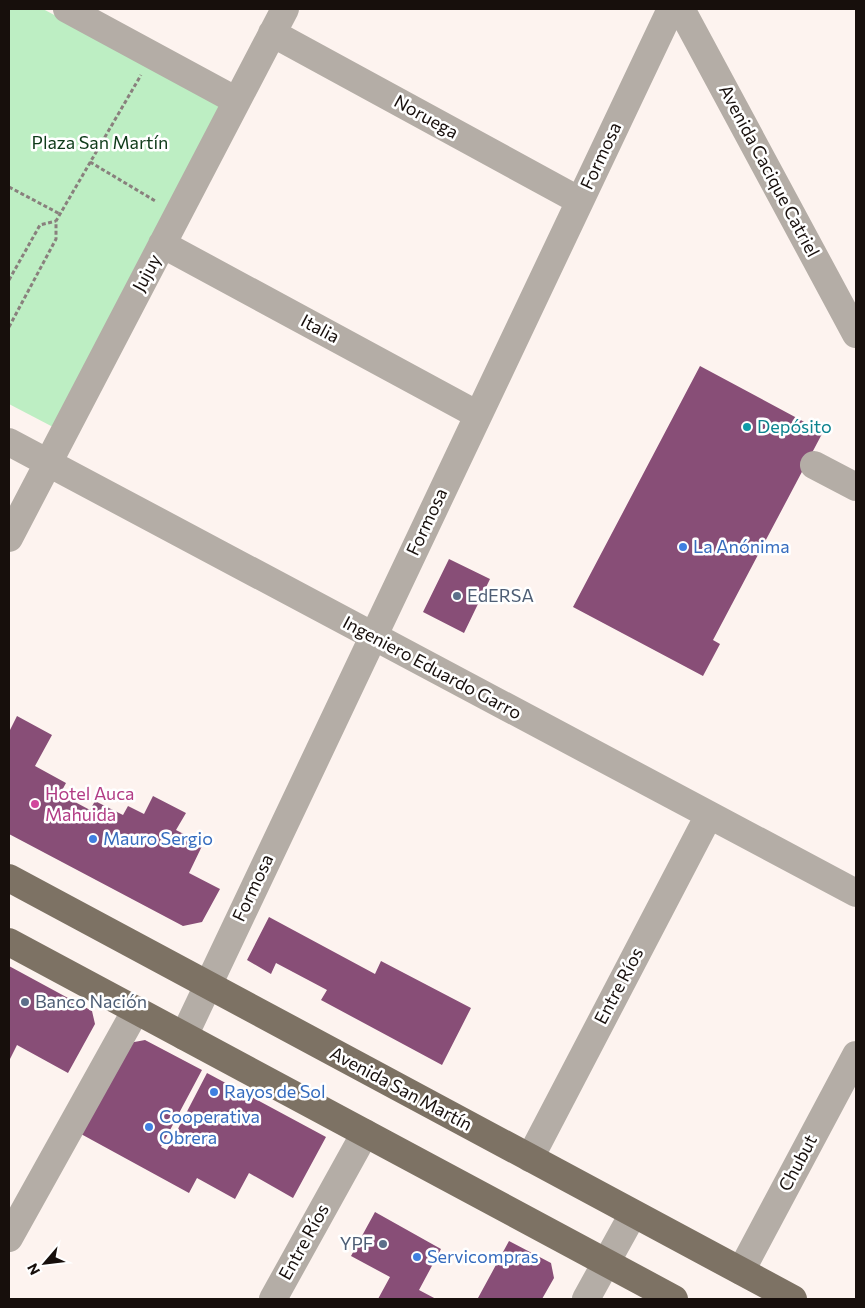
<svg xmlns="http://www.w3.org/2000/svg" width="865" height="1308" viewBox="0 0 865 1308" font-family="Commissioner,sans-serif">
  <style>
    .green { fill: #bdeec3 }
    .building { fill: #884e77 }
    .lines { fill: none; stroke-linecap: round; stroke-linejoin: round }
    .path { stroke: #89807d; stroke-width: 3; stroke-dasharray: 4 2.5; stroke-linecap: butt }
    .minor { stroke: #b4ada6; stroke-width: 28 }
    .major { stroke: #7d7264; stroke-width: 28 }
    .culture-dot { fill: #0f9aa8; stroke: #fff; stroke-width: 2 }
    .shop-dot { fill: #3f7fe0; stroke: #fff; stroke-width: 2 }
    .service-dot { fill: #5c6f8a; stroke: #fff; stroke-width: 2 }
    .hotel-dot { fill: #d1479c; stroke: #fff; stroke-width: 2 }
    .labels { text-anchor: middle; stroke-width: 5; stroke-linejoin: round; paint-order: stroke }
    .street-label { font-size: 18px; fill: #170f0c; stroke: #fff }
    .park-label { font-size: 18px; fill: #0e3a19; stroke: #fff }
    .culture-label { font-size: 18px; fill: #0d838f; stroke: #fff; text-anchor: start }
    .shop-label { font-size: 18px; fill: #366cbe; stroke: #fff; text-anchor: start }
    .service-label { font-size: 18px; fill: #4e5e75; stroke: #fff; text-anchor: start }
    .hotel-label { font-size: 18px; fill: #b23c85; stroke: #fff; text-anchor: start }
  </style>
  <rect width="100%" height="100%" fill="#fdf3ef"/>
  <path class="green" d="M9,9H43L223,105L53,427L9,404Z"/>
  <path class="building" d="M700,366L823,432L713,640L720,644L703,676L573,607Z
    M449,559L490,579L464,633L423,612Z
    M17,716L52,735L35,766L66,783L60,794L90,810L95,801L123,815L128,806L144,814L153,796L186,813L176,830L203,844L189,873L220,889L202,922L183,926L9,834V732Z
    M269,917L375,974L381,961L471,1008L442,1065L321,1000L327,990L276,963L271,974L247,960Z
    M9,966L92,1011L95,1024L68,1073L17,1045L9,1061Z
    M145,1040L202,1070L161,1147L167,1150L207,1073L326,1137L293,1198L249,1173L235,1199L197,1178L189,1193L81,1134L129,1043Z
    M375,1212L441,1249L419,1290L436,1299H378L390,1277L351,1256Z
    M509,1241L551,1263L554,1278L542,1299L478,1298Z"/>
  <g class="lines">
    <path class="path" d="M90,162L157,202
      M9,187L60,214
      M9,280L40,225L56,221
      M9,327L56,239V221L141,75"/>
    <path class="minor" d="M67,9L237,101
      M681,9L856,334
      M272,33L580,201
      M162,244L478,415
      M9,442L856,893
      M814,465L856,487
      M9,538L285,9
      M184,1036L671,9
      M530,1158L709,815
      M9,1238L136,1010
      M741,1271L856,1055
      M273,1299L365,1133
      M586,1299L633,1214"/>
    <path class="major" d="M9,878L793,1299
      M9,942L674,1299"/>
  </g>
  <circle class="culture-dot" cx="747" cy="427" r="5"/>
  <g class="shop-dot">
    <circle cx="683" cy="547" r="5"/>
    <circle cx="93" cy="839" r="5"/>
    <circle cx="214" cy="1092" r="5"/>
    <circle cx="149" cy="1127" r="5"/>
    <circle cx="417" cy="1257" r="5"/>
  </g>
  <g class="service-dot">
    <circle cx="457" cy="596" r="5"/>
    <circle cx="25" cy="1002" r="5"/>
    <circle cx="383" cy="1244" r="5"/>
  </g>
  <circle class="hotel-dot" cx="35" cy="804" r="5"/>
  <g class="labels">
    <g class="street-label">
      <text transform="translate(426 117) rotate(29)" y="6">Noruega</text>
      <text transform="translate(601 156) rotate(-65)" y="6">Formosa</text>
      <text transform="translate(769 171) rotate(62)" y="6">Avenida Cacique Catriel</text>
      <text transform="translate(147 273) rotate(-62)" y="6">Jujuy</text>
      <text transform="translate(320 329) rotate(28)" y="6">Italia</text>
      <text transform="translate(427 522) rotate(-65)" y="6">Formosa</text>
      <text transform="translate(432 668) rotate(28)" y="6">Ingeniero Eduardo Garro</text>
      <text transform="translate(253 888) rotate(-65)" y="6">Formosa</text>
      <text transform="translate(619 986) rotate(-62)" y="6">Entre Ríos</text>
      <text transform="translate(401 1089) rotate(28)" y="6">Avenida San Martín</text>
      <text transform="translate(798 1163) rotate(-62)" y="6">Chubut</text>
      <text transform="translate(304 1242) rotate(-61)" y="6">Entre Ríos</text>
    </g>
    <g class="park-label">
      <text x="100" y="149">Plaza San Martín</text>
    </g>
    <g class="culture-label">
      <text x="757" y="433">Depósito</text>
    </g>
    <g class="shop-label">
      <text x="693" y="553">La Anónima</text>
      <text x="103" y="845">Mauro Sergio</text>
      <text x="224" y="1098">Rayos de Sol</text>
      <text x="159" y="1123">Cooperativa<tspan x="159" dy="21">Obrera</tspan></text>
      <text x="427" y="1263">Servicompras</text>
    </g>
    <g class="service-label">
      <text x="467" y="602">EdERSA</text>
      <text x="35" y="1008">Banco Nación</text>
      <text x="373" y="1250" text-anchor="end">YPF</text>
    </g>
    <g class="hotel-label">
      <text x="45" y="800">Hotel Auca<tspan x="45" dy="21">Mahuida</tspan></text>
    </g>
  </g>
  <rect width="865" height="1308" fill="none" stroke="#170f0c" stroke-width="20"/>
  <g transform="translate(45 1263) rotate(242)" stroke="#ffffff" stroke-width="4" paint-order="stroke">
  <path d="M0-4L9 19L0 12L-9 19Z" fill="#170f0c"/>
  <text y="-8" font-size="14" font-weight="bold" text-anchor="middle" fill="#170f0c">N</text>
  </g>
</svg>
